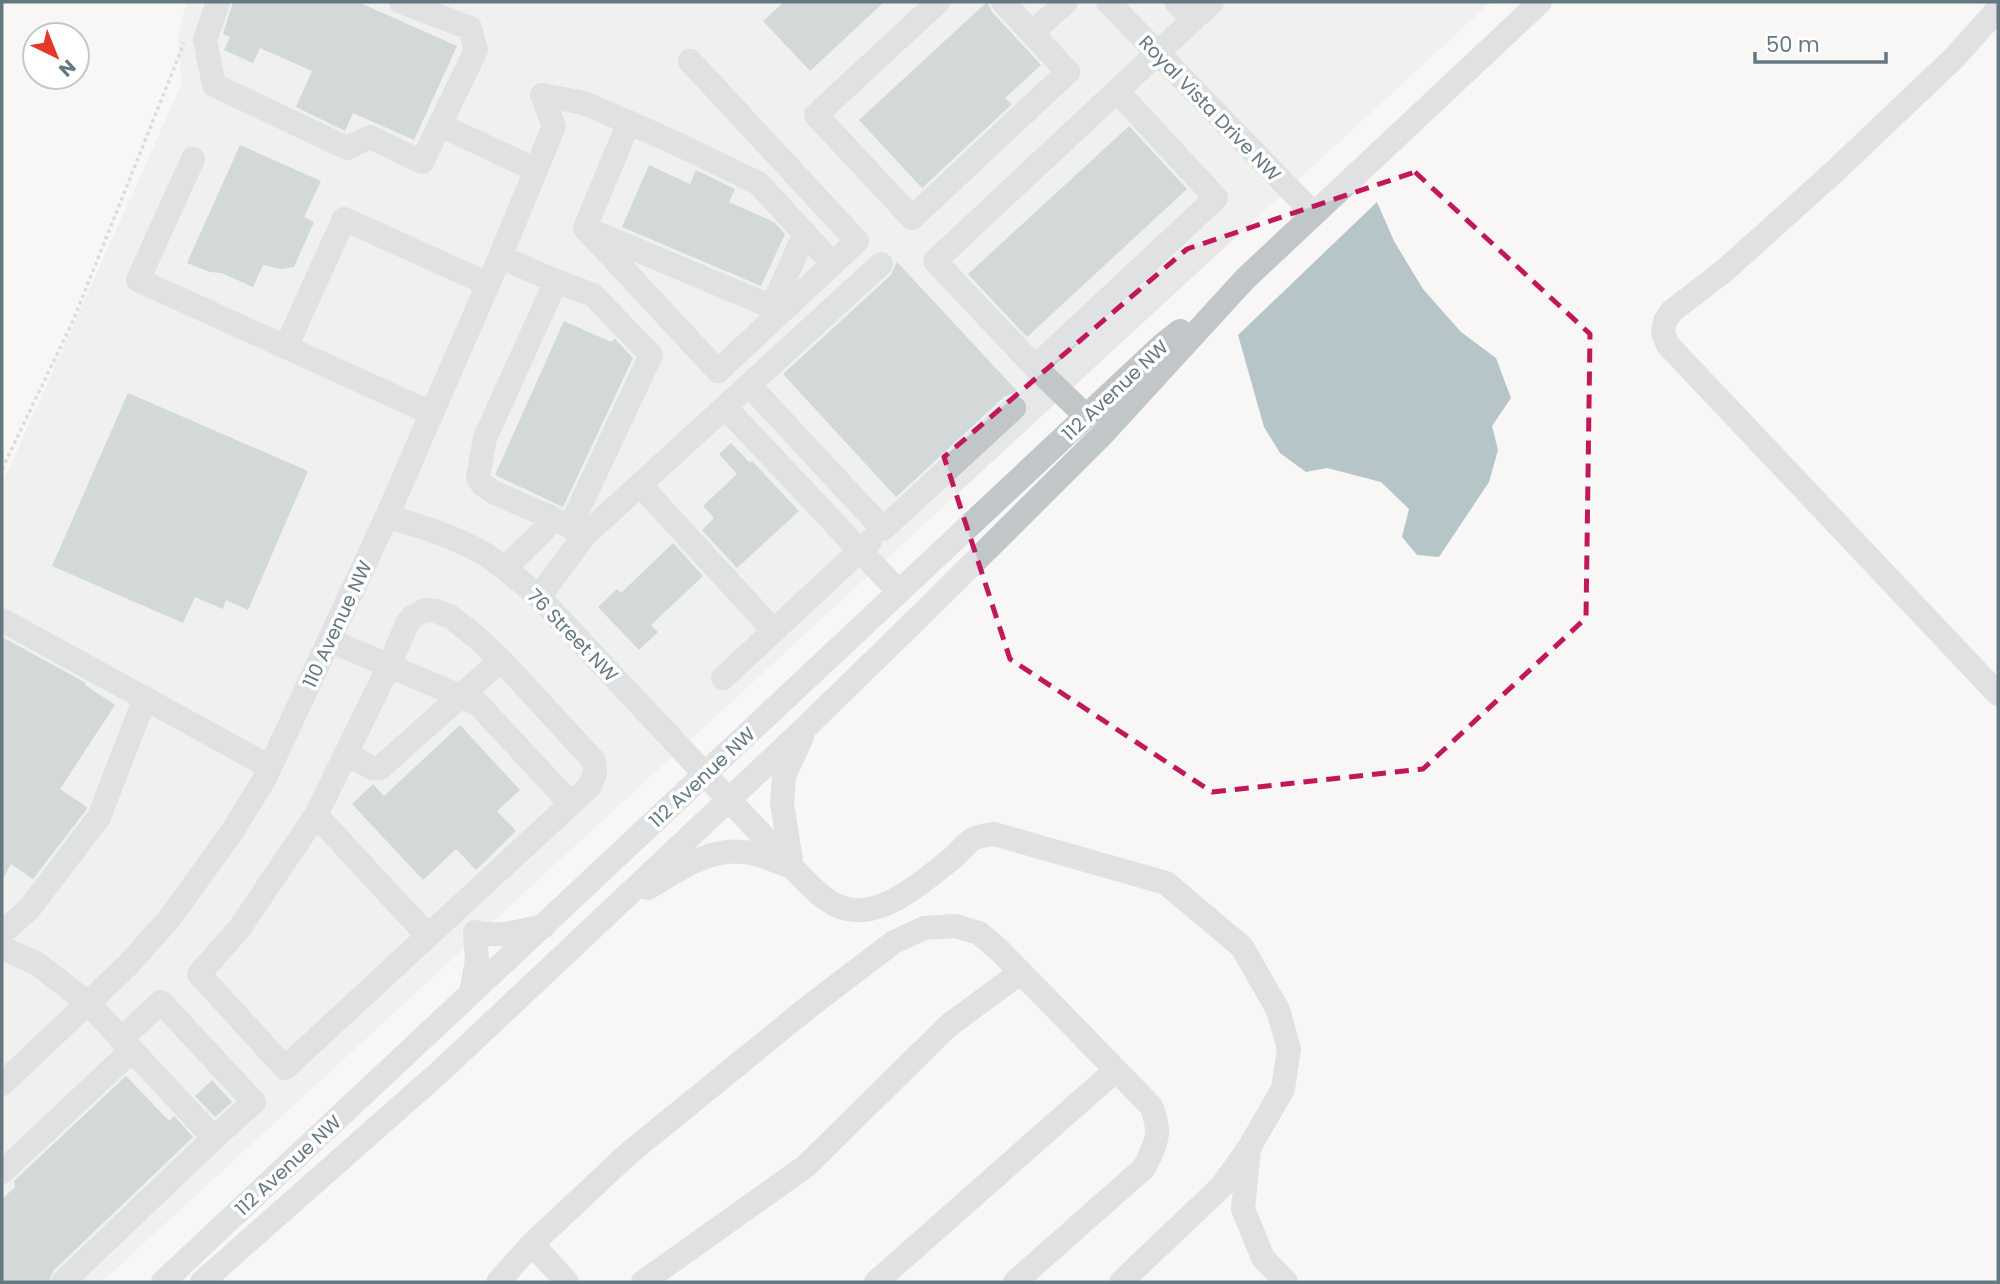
<svg xmlns="http://www.w3.org/2000/svg" width="2000" height="1284" viewBox="0 0 2000 1284" font-family="Poppins,sans-serif">
  <style>
    .built { fill: #e6e7e6 }
    .water { fill: #b6c6c8 }
    .building { fill: #a6b1b4 }
    .lines { fill: none; stroke-linecap: round; stroke-linejoin: round }
    .path { stroke: #b9bdbf; stroke-width: 3.5; stroke-dasharray: 3.5 3.5; stroke-linecap: butt }
    .minor { stroke: #c1c6c9; stroke-width: 24 }
    .marked { fill: none; stroke: #c2185b; stroke-width: 5; stroke-dasharray: 14 9; stroke-linejoin: round }
    .labels { text-anchor: middle; stroke-width: 7; stroke-linejoin: round; paint-order: stroke }
    .street-label { font-size: 19px; fill: #637880; stroke: #fff }
  </style>
  <rect width="100%" height="100%" fill="#f8f7f5"/>
  <path class="built" d="M187,2H1491L102,1282H2V484L182,83L177,38Z"/>
  <path class="water" d="M1377,202L1394,241L1423,289L1461,332L1496,358L1511,398L1492,426L1498,450L1489,482L1439,557L1417,555L1402,537L1409,509L1381,482L1327,468L1306,472L1280,453L1264,427L1238,335Z"/>
  <path class="building" d="M233,2H358L457,46L414,140L353,113L345,131L296,107L312,71L260,48L253,63L224,50L230,37L223,34Z
    M784,2H884L810,71L763,21Z
    M987,2L992,12L1041,65L1005,98L1012,104L922,188L859,120Z
    M1129,126L1187,189L1027,337L968,274Z
    M240,145L321,181L304,217L314,222L294,267L281,269L263,265L253,287L222,273L210,272L187,263Z
    M649,165L690,184L696,170L735,189L729,202L774,222L785,234L761,286L622,227Z
    M897,262L1017,391L1004,397L896,497L783,374L891,275Z
    M564,321L611,342L615,339L633,358L563,507L495,475Z
    M128,393L308,471L248,610L226,600L223,609L195,597L183,623L52,566Z
    M731,443L750,463L752,461L799,511L737,568L702,530L714,518L703,506L737,474L719,454Z
    M673,543L703,576L651,625L658,632L639,650L598,607L617,589L621,593Z
    M2,637L86,683L85,685L115,705L60,789L87,807L86,810L33,879L11,864L2,880Z
    M460,725L520,790L497,811L516,831L476,870L456,849L423,880L352,804L373,784L384,796Z
    M126,1076L169,1121L174,1116L193,1137L53,1271L49,1282H2V1199L15,1187L14,1181Z
    M212,1080L232,1102L215,1117L195,1096Z"/>
  <g class="lines">
    <path class="path" d="M2,469L73,321L184,43"/>
    <path class="minor" d="M218,2L205,40L214,85L347,148L370,137L422,162L476,50L470,28L401,2
      M938,2L816,115L912,218L1068,72L1003,2
      M1108,2L1314,214
      M1176,2L1193,20
      M1998,9L1954,58L1834,172L1724,271L1672,311L1665,321L1663,333L1668,345L1998,694
      M1032,33L1066,2
      M542,95L584,103L671,141L758,183L833,264
      M440,125L536,170
      M193,159L138,280L431,413
      M585,228L718,371L857,241L690,61
      M585,228L629,122
      M592,231L782,311
      M500,257L556,281L485,438L478,477L482,484L493,492L550,517
      M881,264L725,407L899,592
      M556,281L593,295L651,355L570,527
      M772,307L805,233
      M286,347L344,219L488,284
      M1035,367L1216,198L1117,91
      M749,385L883,529L1014,408
      M1086,416L1035,367L935,261L1212,2
      M640,485L774,631
      M387,516C418,526 451,535 479,551C501,563 520,581 539,597L792,867C803,878 814,891 827,900C870,930 915,887 949,861C958,854 965,844 973,839C979,836 988,835 994,834L1166,883L1242,947L1278,1010L1289,1049L1283,1089L1249,1148L1221,1187L1121,1282
      M505,568L544,530L550,517L562,523
      M539,597L585,535L725,407
      M425,610L436,611L451,617L475,636L501,660L594,761L595,773L589,787L285,1068L199,974L239,929L316,815L389,666L407,624L412,617Z
      M2,620L270,767
      M329,640L478,704L571,804
      M723,678L870,541
      M347,754L372,768H380L501,660
      M316,815L428,936
      M648,888C678,870 708,848 744,852C760,853 776,862 792,867L782,803L784,776L802,737
      M2,933L29,909L99,817L145,698
      M2,948L36,963L88,1003L214,1138L254,1102L161,1002L121,1039
      M471,993L477,960L475,932C498,938 521,931 544,926
      M2,1084L128,965L169,919L232,832L265,778L387,516L500,257L554,126L542,95
      M1249,1149L1243,1209L1263,1258L1286,1282
      M2,1172L132,1050
      M532,1244L567,1282
      M63,1282L214,1138
      M163,1282L1161,346L1180,331
      M202,1282L444,1068L806,727L922,614L1102,435L1245,279L1540,2
      M498,1282L532,1244L628,1154L811,1005L894,942L924,928L955,926L979,933L999,950L1151,1106C1162,1133 1157,1142 1144,1168L1015,1282
      M643,1282L806,1166L948,1026L1021,972
      M876,1282L1116,1070"/>
  </g>
  <path d="M0 0H2000V1284H0ZM1415,172L1590,334L1586,618L1423,769L1212,792L1010,659L944,457L1187,249Z" fill="#f8f7f5" fill-opacity=".55" fill-rule="evenodd"/>
  <path class="marked" d="M1415,172L1590,334L1586,618L1423,769L1212,792L1010,659L944,457L1187,249Z"/>
  <g class="labels">
    <g class="street-label">
      <text transform="translate(1210 108) rotate(46)" y="7">Royal Vista Drive NW</text>
      <text transform="translate(1115 390) rotate(-43)" y="7">112 Avenue NW</text>
      <text transform="translate(337 624) rotate(-65)" y="7">110 Avenue NW</text>
      <text transform="translate(573 635) rotate(46)" y="7">76 Street NW</text>
      <text transform="translate(702 777) rotate(-43)" y="7">112 Avenue NW</text>
      <text transform="translate(288 1165) rotate(-43)" y="7">112 Avenue NW</text>
    </g>
  </g>
  <rect width="2000" height="1284" fill="none" stroke="#637880" stroke-width="7"/>
  <g transform="translate(56 56) rotate(137)"><circle r="33" fill="#ffffff" stroke="#c1c9cc" stroke-width="2"/>
  <path d="M0-5L12 26L0 18L-12 26Z" fill="#e43928"/>
  <text y="-10" font-size="19" font-weight="bold" text-anchor="middle" fill="#637880">N</text>
  </g>
  <path d="M1755 52v10h131v-10" fill="none" stroke="#637880" stroke-width="3.5"/>
  <text x="1766" y="52" font-size="21" fill="#637880" stroke="#ffffff" stroke-width="5" paint-order="stroke">50 m</text>
</svg>
